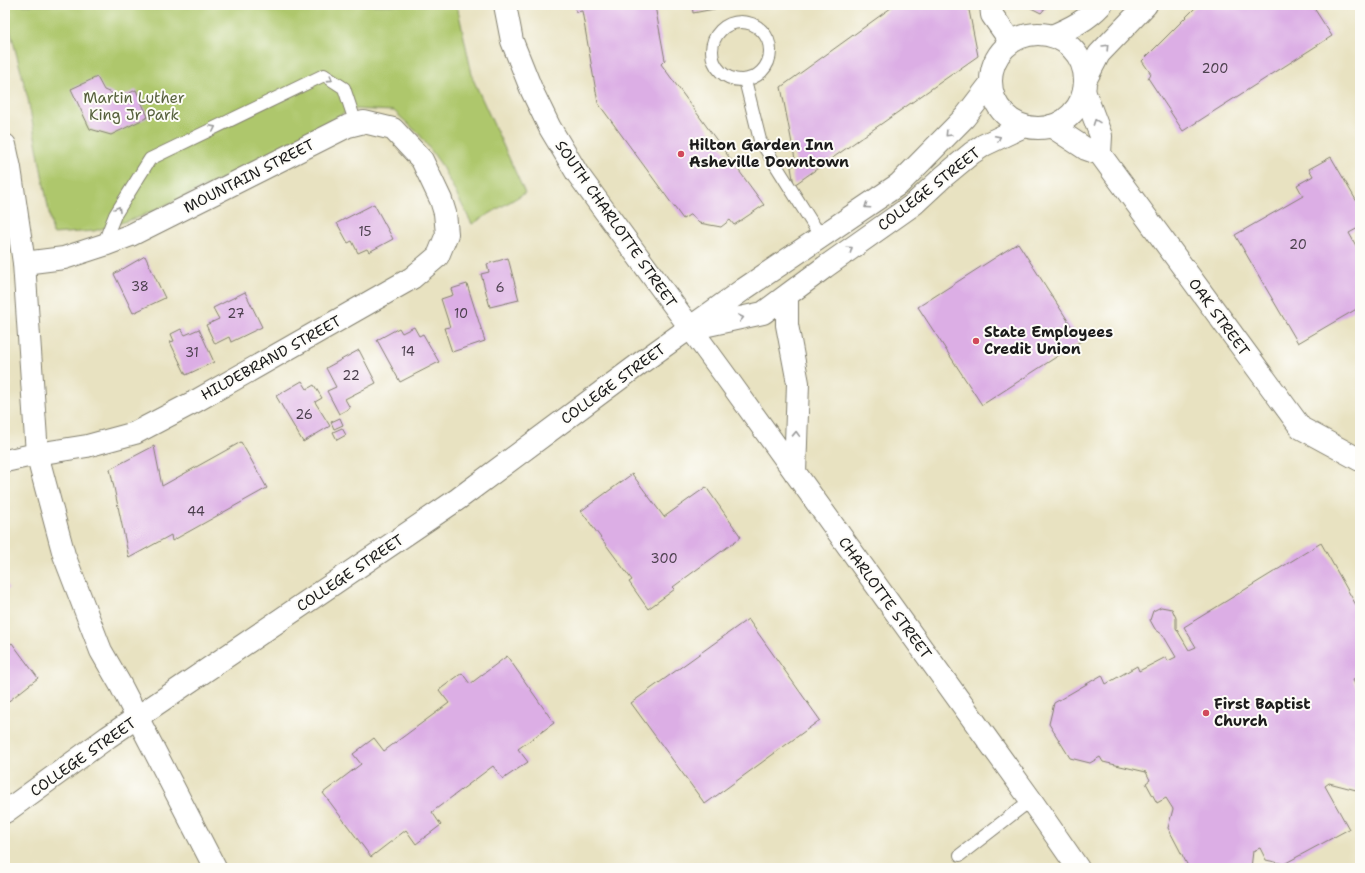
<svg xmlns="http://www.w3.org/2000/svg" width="1365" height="873" viewBox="0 0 1365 873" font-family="'Shantell Sans',sans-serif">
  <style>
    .green { fill: #aec76c; stroke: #657244 }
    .building { fill: #dcaee5 }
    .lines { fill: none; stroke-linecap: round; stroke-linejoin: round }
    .lane-casing { stroke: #827f6e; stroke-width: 14 }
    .street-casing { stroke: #827f6e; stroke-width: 24 }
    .secondary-casing { stroke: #827f6e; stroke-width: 24 }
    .primary-casing { stroke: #827f6e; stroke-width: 24 }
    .lane { stroke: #fff; stroke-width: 12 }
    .street { stroke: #fff; stroke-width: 22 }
    .secondary { stroke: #fff; stroke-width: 22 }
    .primary { stroke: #fff; stroke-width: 22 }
    .oneway { stroke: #999 }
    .poi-dot { fill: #d1495b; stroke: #fdfcf7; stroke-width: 1.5 }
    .labels { text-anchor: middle; stroke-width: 4; stroke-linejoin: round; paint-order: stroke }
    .number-label { font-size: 13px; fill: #4c404e }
    .park-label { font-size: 15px; fill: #56603c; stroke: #fdfcf7 }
    .poi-label { font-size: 15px; font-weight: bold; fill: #1c1c1c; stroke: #fdfcf7; text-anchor: start }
    .street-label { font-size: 15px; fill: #1c1c1c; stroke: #fdfcf7 }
  </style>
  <rect width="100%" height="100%" fill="#fdfcf7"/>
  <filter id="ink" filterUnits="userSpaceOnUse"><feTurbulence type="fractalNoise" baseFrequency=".025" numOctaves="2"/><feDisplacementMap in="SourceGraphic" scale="8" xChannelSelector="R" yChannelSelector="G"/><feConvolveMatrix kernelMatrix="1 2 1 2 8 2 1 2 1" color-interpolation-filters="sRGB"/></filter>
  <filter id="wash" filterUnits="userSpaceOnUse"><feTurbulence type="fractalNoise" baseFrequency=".012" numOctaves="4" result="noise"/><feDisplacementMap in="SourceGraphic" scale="16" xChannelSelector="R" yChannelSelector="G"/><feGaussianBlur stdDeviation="0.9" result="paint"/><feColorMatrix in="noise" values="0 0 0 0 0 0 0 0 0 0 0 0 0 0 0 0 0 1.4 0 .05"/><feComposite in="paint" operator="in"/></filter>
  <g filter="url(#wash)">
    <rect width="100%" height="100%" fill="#e8e2c1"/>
    <path class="green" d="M5,5H457L473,79L525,193L472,224L440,163L419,134L394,111L352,109L234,173L140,217L94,231L53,234L28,99L5,10Z"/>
    <g id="blocks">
      <path class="building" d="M575,5H648L649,7L655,6L665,60L661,64L764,205L734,225L730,220L721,227L699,223L691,214L683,219L598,103L582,11L576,12Z
        M692,5H730V6L693,13Z
        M895,5H968L978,56L794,185L791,167L796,164L781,87Z
        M1025,5H1048L1041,13Z
        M1198,5H1312L1332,36L1183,131L1148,78L1151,74L1142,61Z
        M97,77L104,90L121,97L136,90L148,117L111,135L90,129L71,89Z
        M1331,157L1360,207V227L1349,233L1360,253V307L1298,343L1235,235L1303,196L1297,185L1313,176L1309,169Z
        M374,204L393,239L369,252L367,249L358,253L352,241L348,243L337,223Z
        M1018,243L1081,341L982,405L918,307Z
        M145,256L165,298L133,313L114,274Z
        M508,258L519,300L490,307L481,274L489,272L487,264Z
        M467,284L485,341L452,352L444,328L450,327L441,299L453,295L451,289Z
        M245,292L262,327L231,342L229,337L215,344L206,325L219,319L213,308Z
        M414,327L419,336L423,334L439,362L400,382L377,340L399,328L402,333Z
        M181,329L185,335L199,329L214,362L186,375L170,342L174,341L171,334Z
        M359,350L376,383L345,399L350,408L339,414L327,391L336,387L326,368Z
        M302,381L307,389L314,385L322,398L315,402L330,426L303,442L276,396Z
        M340,418L343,425L334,429L331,422Z
        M342,428L346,435L337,440L333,432Z
        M241,442L267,488L172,541L171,535L129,558L110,469L154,446L162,486Z
        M632,474L664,517L706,487L741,537L673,587L675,589L648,609L629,582L632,580L581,511Z
        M1321,543L1360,612V676L1353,680L1357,688L1360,689V791L1329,783L1325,786L1349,829L1284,864L1266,860L1260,848L1253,851L1251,868H1189L1168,828L1173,809L1166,798L1157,803L1146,783L1150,780L1146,772L1103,762L1100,757L1090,763L1070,758L1049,724L1054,703L1102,675L1106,684L1137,666L1139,671L1166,657L1168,661L1176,657L1163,635L1155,629L1150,620L1153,611L1161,607L1172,609L1176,618V628L1189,650L1196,647L1184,627Z
        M5,582L9,588L5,591Z
        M748,619L820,720L705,804L631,703Z
        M12,643L38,678L5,704V648Z
        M507,656L554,723L518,749L528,762L503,779L493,766L432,812L441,825L416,844L406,830L371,857L323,793L361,764L353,754L374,738L384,751L449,703L439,690L462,673L470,684Z"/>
    </g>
  </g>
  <g filter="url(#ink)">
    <use href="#blocks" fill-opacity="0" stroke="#827f6e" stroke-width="1"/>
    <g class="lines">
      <g class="lane-casing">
        <path id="lane" d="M712 51a29 29 0 1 1 58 0a29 29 0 1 1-58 0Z
          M745,80L760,140L821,237
          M103,245L115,215L150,159L324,75L344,88L356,124
          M960,855L1031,800"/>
      </g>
      <g class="street-casing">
        <path id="street" d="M991,5L992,15L1011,42
          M5,461L37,454L87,446L135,433L196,401L412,278L438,256L447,234L445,213L441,200L422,160L393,129L364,122L348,126L131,235L107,244L64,258L24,263"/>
      </g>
      <g class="secondary-casing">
        <path id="secondary" d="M1084,91L1101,136L1100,154
          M1051,126L1086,149L1100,154L1301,428L1360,460
          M5,145L10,168L24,263L37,454L64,555L101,651L120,684L215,868"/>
      </g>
      <g class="primary-casing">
        <path id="primary" d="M505,5L512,41L532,91L550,128L577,173L724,374L1031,800L1078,868
          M991 81a47 47 0 1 1 94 0a47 47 0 1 1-94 0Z
          M1052,36C1071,28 1087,20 1101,5
          M1086,79L1099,54L1146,5
          M787,296V325L798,383L795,473
          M699,327L763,313L825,267L914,204L943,177L972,153L984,145L1024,126
          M5,812L108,737L458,499L642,362L744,289L899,184L965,117L991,83"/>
      </g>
      <use href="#lane" class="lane"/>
      <use href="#street" class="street"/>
      <use href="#secondary" class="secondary"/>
      <use href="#primary" class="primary"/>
    </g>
    <defs><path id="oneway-chevron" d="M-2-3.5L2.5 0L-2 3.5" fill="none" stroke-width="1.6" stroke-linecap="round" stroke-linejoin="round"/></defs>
    <g class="oneway">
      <use href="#oneway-chevron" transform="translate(1106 47) rotate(-46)"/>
      <use href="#oneway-chevron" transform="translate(330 79) rotate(33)"/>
      <use href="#oneway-chevron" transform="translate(1096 122) rotate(-110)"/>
      <use href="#oneway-chevron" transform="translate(213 128) rotate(-26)"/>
      <use href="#oneway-chevron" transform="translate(948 134) rotate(134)"/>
      <use href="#oneway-chevron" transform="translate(998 138) rotate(-27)"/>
      <use href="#oneway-chevron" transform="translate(867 206) rotate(146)"/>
      <use href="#oneway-chevron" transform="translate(118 209) rotate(-59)"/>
      <use href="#oneway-chevron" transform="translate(850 249) rotate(-35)"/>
      <use href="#oneway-chevron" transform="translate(741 318) rotate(-12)"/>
      <use href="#oneway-chevron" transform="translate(796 434) rotate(-88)"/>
    </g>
  </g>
  <g class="poi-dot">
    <circle cx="681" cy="154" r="4"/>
    <circle cx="976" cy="341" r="4"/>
    <circle cx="1206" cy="713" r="4"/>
  </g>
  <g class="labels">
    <g class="number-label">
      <text x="1215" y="73">200</text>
      <text x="365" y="236">15</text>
      <text x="1298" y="249">20</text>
      <text x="140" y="291">38</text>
      <text x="500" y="292">6</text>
      <text x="236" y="318">27</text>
      <text x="461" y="318">10</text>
      <text x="408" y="356">14</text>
      <text x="192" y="357">31</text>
      <text x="351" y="380">22</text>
      <text x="304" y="419">26</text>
      <text x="196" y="516">44</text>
      <text x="664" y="563">300</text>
    </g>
    <g class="park-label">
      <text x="134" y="103">Martin Luther<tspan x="134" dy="17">King Jr Park</tspan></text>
    </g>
    <g class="poi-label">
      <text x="689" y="150">Hilton Garden Inn<tspan x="689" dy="17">Asheville Downtown</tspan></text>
      <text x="984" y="337">State Employees<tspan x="984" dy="17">Credit Union</tspan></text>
      <text x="1214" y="709">First Baptist<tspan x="1214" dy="17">Church</tspan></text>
    </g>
    <g class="street-label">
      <text transform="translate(249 176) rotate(-27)" y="5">MOUNTAIN STREET</text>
      <text transform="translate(929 189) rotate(-38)" y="5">COLLEGE STREET</text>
      <text transform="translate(616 224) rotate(55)" y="5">SOUTH CHARLOTTE STREET</text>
      <text transform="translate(1219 317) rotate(54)" y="5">OAK STREET</text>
      <text transform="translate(271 358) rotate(-29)" y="5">HILDEBRAND STREET</text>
      <text transform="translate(613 384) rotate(-36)" y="5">COLLEGE STREET</text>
      <text transform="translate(350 573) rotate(-34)" y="5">COLLEGE STREET</text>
      <text transform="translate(885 598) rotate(54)" y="5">CHARLOTTE STREET</text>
      <text transform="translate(83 757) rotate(-35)" y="5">COLLEGE STREET</text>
    </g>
  </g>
  <rect width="1365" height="873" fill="none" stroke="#fdfcf7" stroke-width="20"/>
</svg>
